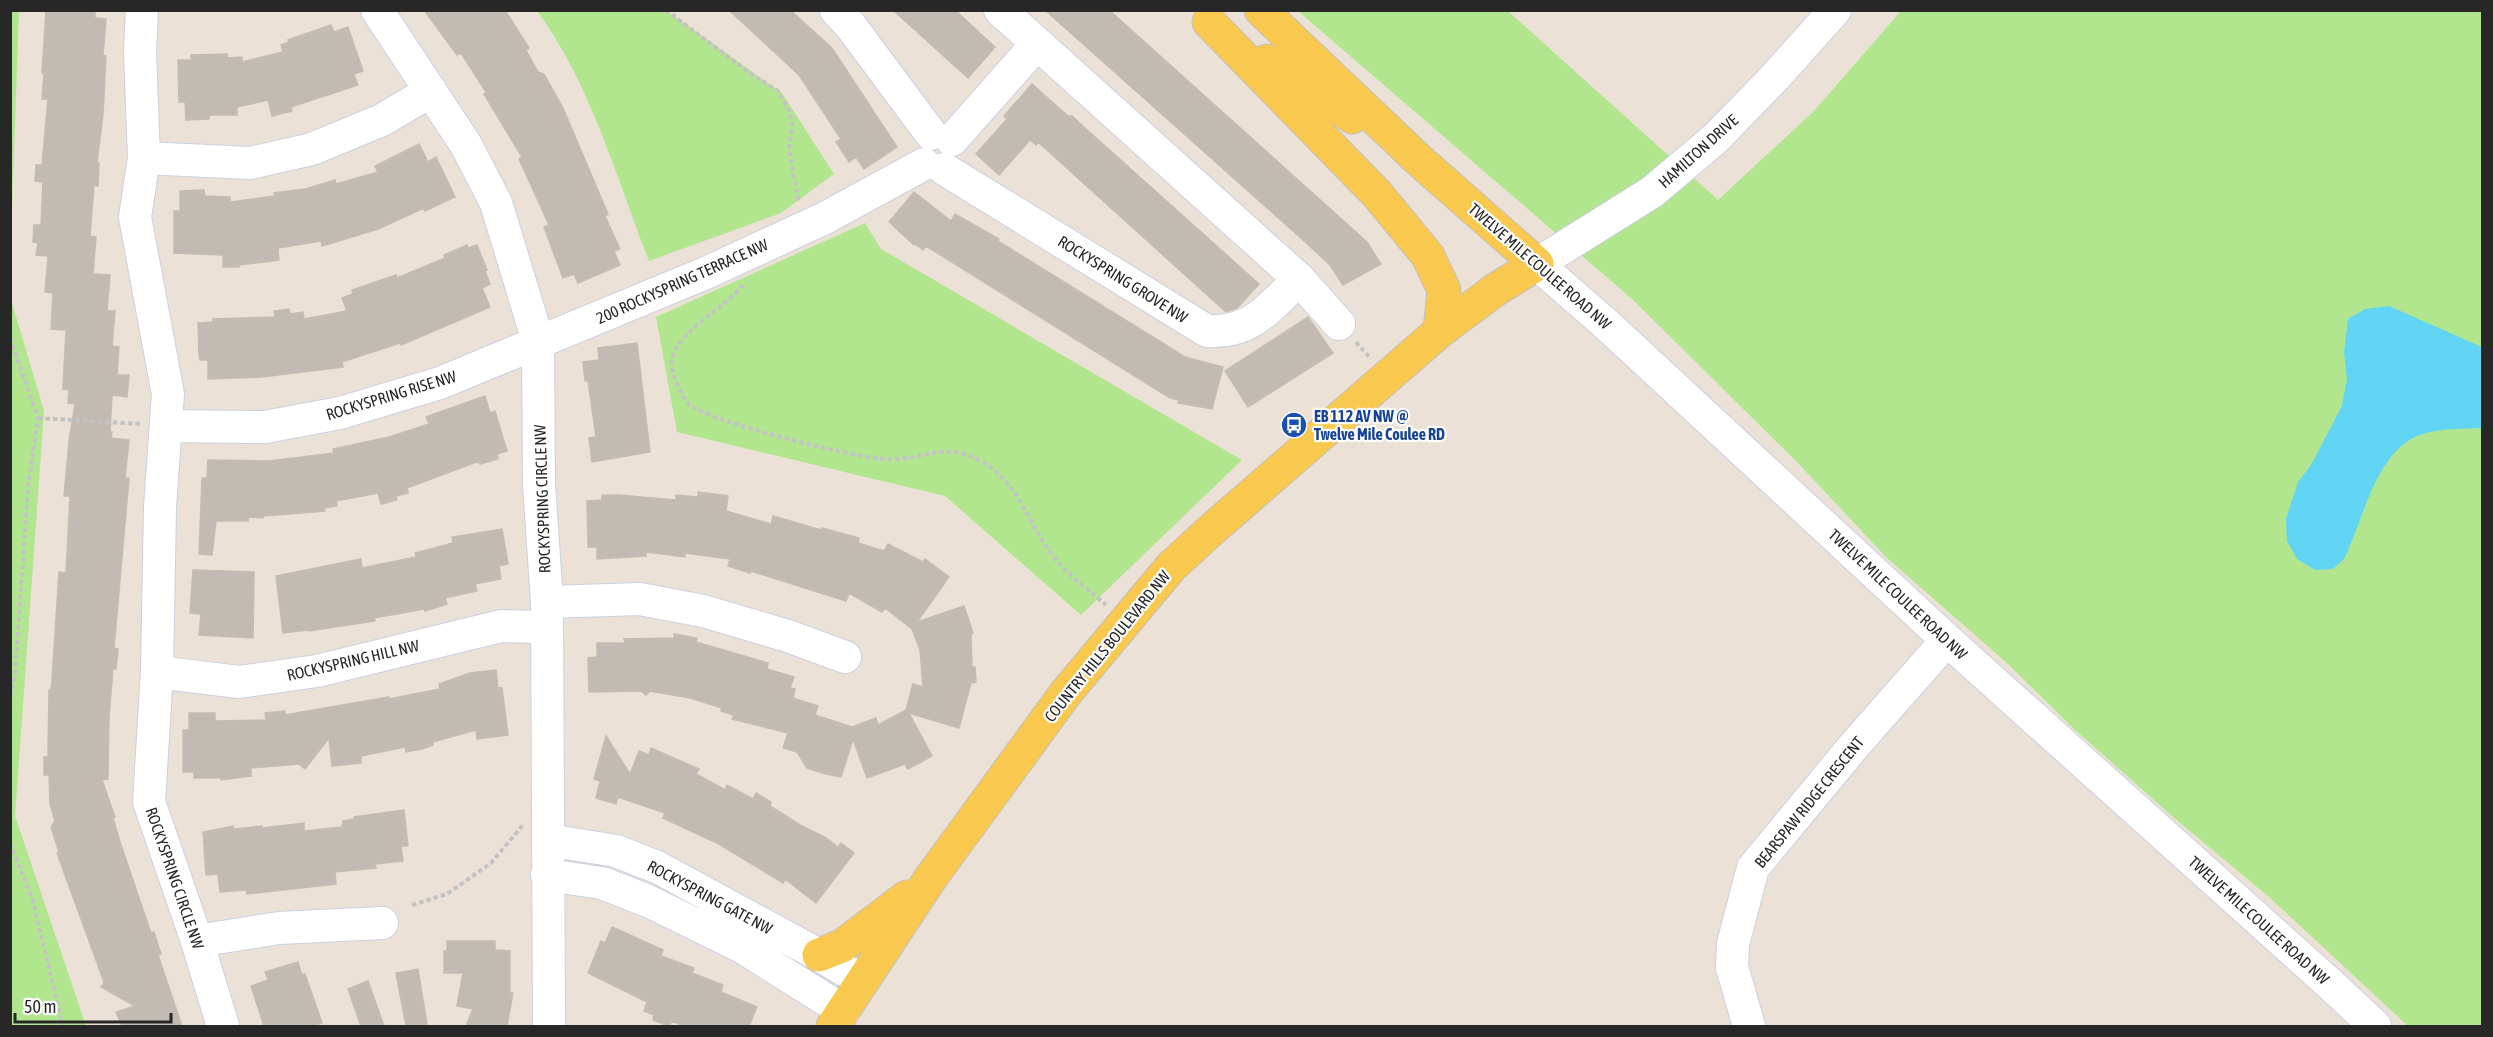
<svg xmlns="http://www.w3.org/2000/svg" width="2493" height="1037" viewBox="0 0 2493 1037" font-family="'Asap Condensed',sans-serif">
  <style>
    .green { fill: #b1e68f }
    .water { fill: #62d5f5 }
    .building { fill: #c2bbb4; stroke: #c6bdb1; stroke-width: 1.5 }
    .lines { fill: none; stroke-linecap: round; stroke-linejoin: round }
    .minor-casing { stroke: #ccd1e1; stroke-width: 34 }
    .major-casing { stroke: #c3c3c3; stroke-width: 35 }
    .path { stroke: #c3c3c3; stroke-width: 4; stroke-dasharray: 4.5 3; stroke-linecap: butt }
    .minor { stroke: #fff; stroke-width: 32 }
    .major { stroke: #f8c84f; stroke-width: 33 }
    .labels { text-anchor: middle; stroke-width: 4.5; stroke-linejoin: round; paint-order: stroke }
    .street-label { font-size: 16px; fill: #272727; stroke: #fff }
    .transit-label { font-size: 16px; font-weight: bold; fill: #164399; stroke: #fff; text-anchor: start }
  </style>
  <rect width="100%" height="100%" fill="#ebe1d7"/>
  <path class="green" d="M19,10V11L11,237L10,11Z
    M537,11H667L782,93L834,174L781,213L649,261C617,179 590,82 537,11Z
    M1298,11H1508L1718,200L1814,111L1901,11H2482V1026H2408L2269,897L2173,817L2073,728L2007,663L1887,558L1796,461L1632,299Z
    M865,223L881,249L1242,460L1081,615L945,496L677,432L656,317Z
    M10,296L44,411L15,816L86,1026H11Z"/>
  <path class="water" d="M2389,306L2482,347V428C2463,429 2442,428 2423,434C2376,448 2364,519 2344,559L2333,569L2315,570L2297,559L2287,541L2286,519L2298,482L2311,465L2342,406L2347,379L2344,352L2348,319L2365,309Z"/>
  <path class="building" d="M46,10H95V18L106,19L103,55L106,56L103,114L97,163H99L98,186L94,185L90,236L96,237L93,274L110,275L107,311H115L112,346L119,347L117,375H129L127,397L112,395L110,432H112L111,438L129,440L125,478H129L114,648L118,649L116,669H113L109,716L108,779L102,780L115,817L113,818L120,842L151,933L154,932L161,954L158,955L182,1026H122L116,1012L135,1006L101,987L104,982L57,853L59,852L51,827L55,821L50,804L49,775H44V757H48L49,690H51L52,680L59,572L66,573L70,496H64L69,441L75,404L68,403L69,390L63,389L66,330L51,329L53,293L45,292L48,256L36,255L38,243L33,242L34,225H41L43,182L35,181L36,165H42L48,99H42L44,73H42Z
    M424,10H505L529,48L526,50L538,72L544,74L563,108L608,214L605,216L620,249L614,251L620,265L578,283L574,274L563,278L544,227L549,225L519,159L522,157L484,94L486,92L461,53L457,55Z
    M729,10H790L832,48L897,147L864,169L856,157L849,162L836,142L841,139L799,75Z
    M893,10H955L995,47L968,78Z
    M1045,10H1109L1367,242L1381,264L1343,285L1330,265L1302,239Z
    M331,25L334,32L348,27L363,71L354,74L358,85L291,107L292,111L272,116L268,100L237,107V115H209V119L186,120L185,102H179L178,60H191V55L227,54L228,58L242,57V62L283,52L281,45L289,42L288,40Z
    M1032,84L1068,116H1072L1085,128L1259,284L1237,308L1226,312L1038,142L1036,145L1030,140L999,175L976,154L1007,119L1004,116Z
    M419,144L428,162L436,157L455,197L425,211L424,208L378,229L322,246L321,241L278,248L279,260L239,265V267H223V255L174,253V211H180V191L204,190L205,196L230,197V202L275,196L274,193L305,189L335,180L336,184L378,172L375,166Z
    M914,192L951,221L955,214L999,239L998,241L1185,357L1223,367L1212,409L1178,403L1179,400L1170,398L926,246L923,250L915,244L914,245L889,222Z
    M467,245L468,248L477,245L487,270L485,271L490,284L482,288L490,307L401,345L400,343L342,362L343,367L262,377L208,379V360H200L199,356L198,323L213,322V319L275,317L274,311L289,309L290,314L303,312L304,319L347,311L342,298L353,294L352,290L396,275L397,278L445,258L444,255Z
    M1308,317L1333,353L1248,407L1225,371Z
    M637,343L650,452L592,462L589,438L596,437L588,381H585L583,362L599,360L598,348Z
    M485,396L490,413L495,411L507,451L497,454L498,459L480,464L479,461L407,488L408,493L396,496L397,500L381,504L378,493L336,501L337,506L324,508L325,511L263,516V518L248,517V521H216L212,555L199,554L202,478H207L208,460L269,461L334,453L333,449L389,437L429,424L426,417Z
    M698,492L728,496L726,511L771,524L773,516L821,530L822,528L859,538L858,543L884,551L888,544L923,562L925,559L949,577L917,622L964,606L973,633L971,634L972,667H975L976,682L971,683L959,728L909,713L932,756L908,769L905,764L867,778L853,739L841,777L826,774L807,768L797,752L783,748L788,733L732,719L734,715L721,711L722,708L690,698L650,691L646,695L641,691L589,692L588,658L597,657V643H625L624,639L674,638V634L697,638L696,642L768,663L767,669L794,677L790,688L795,689L793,698L818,706L815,715L852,727L876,718L878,725L906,710L913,684L923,687L920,650L912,629L885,608L882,612L849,593L846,601L751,571L750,573L728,566L730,559L685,553V557L646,552V556L597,559V547H588L587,501L602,500V495H619L676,500V495L698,497Z
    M502,529L508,564L499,566L501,579L475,584L477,591L445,598L447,604L425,611L424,609L374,618L375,621L309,631L308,630L283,633L276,576L361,559L362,568L416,557L415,553L453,543L452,537Z
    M193,570L254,572L253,638L199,635L201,614L190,613Z
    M496,670L498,688H502L508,735L477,739L476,730L433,742V745L422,749L406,752L405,747L361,756V763L332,766L329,738L305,769L299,764L251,768V776L221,780V778H194V772H183V730H189V713H215V721L266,720L265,713L285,711V715L389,697V699L440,689L439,684L470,673Z
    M606,736L630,774L639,751L649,755L651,748L699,769L696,774L725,790L727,785L753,799L756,793L771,802L770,806L800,825L826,838L838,847L841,843L854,853L816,903L785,879L783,883L719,844L663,818L665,813L618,797L616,804L596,798L600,781L594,779Z
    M404,810L408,846H401L403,861L375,864L376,868L335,872L336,884L247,894L246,890L220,892L218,874L206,875L203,832L233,826L234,829L262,826V828L304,823V831L342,827L343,821L354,819V817Z
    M612,927L663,950L661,956L694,968L692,973L723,985L721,992L757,1007L749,1026H684L672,1021L669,1026L653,1020L654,1015L644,1011L647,1002L588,973L601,941L605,943Z
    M447,941H495V950L510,951V993H513L507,1026H466L473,1009L457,1006L463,973H444V951H447Z
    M298,962L302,975L305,974L322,1023L312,1026H264L251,986L268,980L265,972Z
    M418,969L427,1024L406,1026L396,973Z
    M368,981L384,1026H361L348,989Z"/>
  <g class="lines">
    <g class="minor-casing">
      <path id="minor" d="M142,10L140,52L144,158L135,217L168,394L160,507L157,672L149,802L197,941L223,1026
        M377,10L466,145L496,203L538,341L539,484L547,602L549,1026
        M836,10L850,25L931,134
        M1000,10L1299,279L1339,324
        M1835,10L1775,77L1716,138L1652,192L1537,264L1606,324L1947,640L2330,984L2375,1026
        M952,140L1037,44
        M144,158L250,163L312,149L382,120L431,91
        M944,169L1207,331C1251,334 1270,307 1299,279
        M167,426L265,427L340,413L440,383L708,272L825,218L924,164
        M547,602L640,599L703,611L788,636L845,657
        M157,672L239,682L317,671L501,626L547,627
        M548,840L616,851L657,867L819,955L863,981
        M547,875L602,883L648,901L742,947L844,1011
        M197,941L279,928L382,923
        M1749,1026L1732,967L1733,944L1753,868L1853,747L1947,640"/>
    </g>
    <g class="major-casing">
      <path id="major" d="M1209,22L1377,194L1428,256L1444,290L1440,331
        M1267,61L1352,117
        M819,955L842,946L907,897
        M833,1026L930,879L1065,694L1171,567L1209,532L1440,331L1495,290L1537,264L1421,162L1261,10"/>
    </g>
    <path class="path" d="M666,10L751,74L778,91L790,112L792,126L789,149L799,203
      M743,285C726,307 676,333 672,360C670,372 681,397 690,405C709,421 858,459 886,459C923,461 942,441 979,460C1017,479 1028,523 1053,556C1067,575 1088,589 1106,605
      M10,338L38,418L28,488L15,674L10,699
      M1356,342L1371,359
      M38,418L142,424
      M10,843L33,901L63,1026
      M412,905L447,894L491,863L523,825"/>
    <use href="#minor" class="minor"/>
    <use href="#major" class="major"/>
  </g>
  <defs>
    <g id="bus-disc" transform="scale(1.35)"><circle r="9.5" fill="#1a4fb4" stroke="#fff"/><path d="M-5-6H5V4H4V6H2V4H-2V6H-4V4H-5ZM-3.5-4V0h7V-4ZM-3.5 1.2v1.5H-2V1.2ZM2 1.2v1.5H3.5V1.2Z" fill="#fff"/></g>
  </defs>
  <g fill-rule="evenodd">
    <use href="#bus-disc" x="1294" y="425"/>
  </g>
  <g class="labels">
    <g class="street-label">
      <text transform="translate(1698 151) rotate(-42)" y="6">HAMILTON DRIVE</text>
      <text transform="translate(1540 266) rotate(41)" y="6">TWELVE MILE COULEE ROAD NW</text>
      <text transform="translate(1123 279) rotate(32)" y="6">ROCKYSPRING GROVE NW</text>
      <text transform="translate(682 281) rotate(-24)" y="6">200 ROCKYSPRING TERRACE NW</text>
      <text transform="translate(391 395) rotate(-17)" y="6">ROCKYSPRING RISE NW</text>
      <text transform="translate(542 499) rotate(-92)" y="6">ROCKYSPRING CIRCLE NW</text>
      <text transform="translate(1898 594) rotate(43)" y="6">TWELVE MILE COULEE ROAD NW</text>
      <text transform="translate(1107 646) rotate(-51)" y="6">COUNTRY HILLS BOULEVARD NW</text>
      <text transform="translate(353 660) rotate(-13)" y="6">ROCKYSPRING HILL NW</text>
      <text transform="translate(1809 802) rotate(-51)" y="6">BEARSPAW RIDGE CRESCENT</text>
      <text transform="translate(175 878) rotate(71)" y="6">ROCKYSPRING CIRCLE NW</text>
      <text transform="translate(710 897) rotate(28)" y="6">ROCKYSPRING GATE NW</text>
      <text transform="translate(2259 920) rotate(42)" y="6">TWELVE MILE COULEE ROAD NW</text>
    </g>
    <g class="transit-label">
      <text x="1314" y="422">EB 112 AV NW @<tspan x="1314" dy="18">Twelve Mile Coulee RD</tspan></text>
    </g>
  </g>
  <rect width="2493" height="1037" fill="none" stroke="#272727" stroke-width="24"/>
  <path d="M15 1013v9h156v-9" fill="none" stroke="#272727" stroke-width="3"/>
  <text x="24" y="1013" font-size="18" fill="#272727" stroke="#ffffff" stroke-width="4.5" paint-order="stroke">50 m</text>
</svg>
